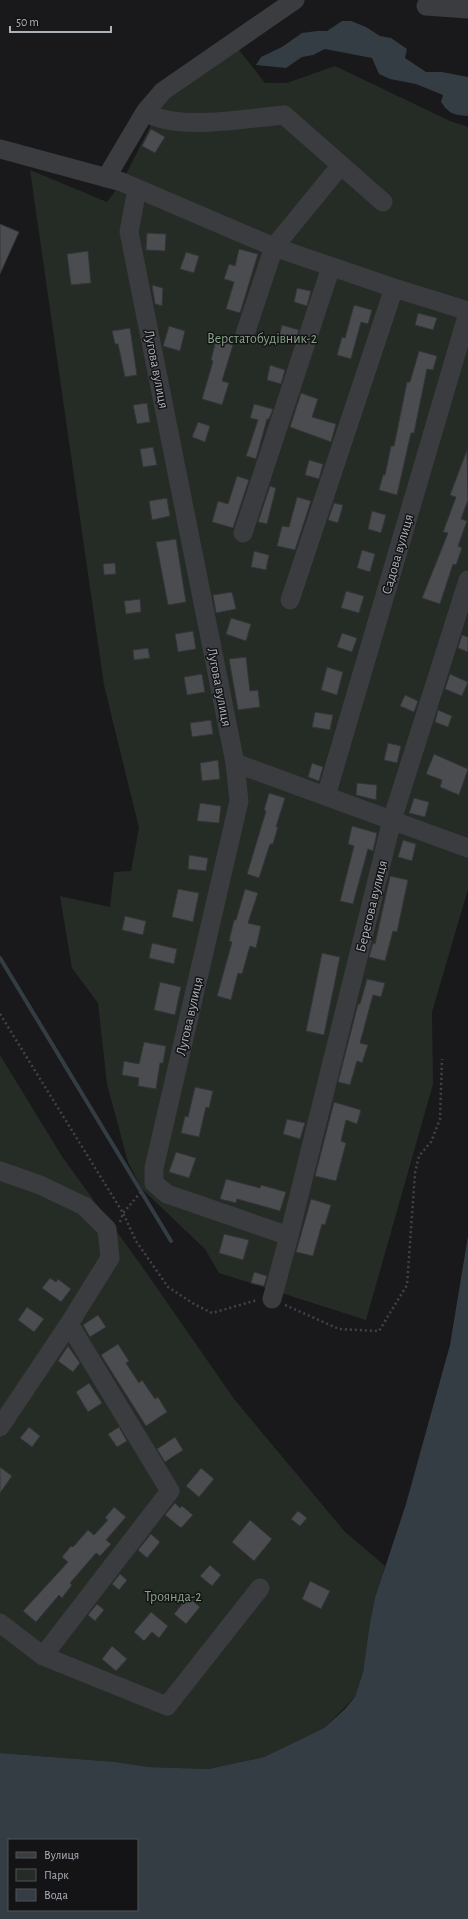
<svg xmlns="http://www.w3.org/2000/svg" width="468" height="1919" viewBox="0 0 468 1919" font-family="'Alegreya Sans',sans-serif">
  <style>
    .green { fill: #252c26 }
    .water { fill: #343d43; fill-rule: evenodd }
    .lines { fill: none; stroke-linecap: round; stroke-linejoin: round }
    .stream { stroke: #343d43; stroke-width: 4 }
    .building { fill: #4b4c50; stroke: #333437 }
    .path { stroke: #414346; stroke-width: 2.5; stroke-dasharray: 2 3; stroke-linecap: butt }
    .minor { stroke: #3a3c3f; stroke-width: 19 }
    .labels { text-anchor: middle; stroke-width: 3; stroke-linejoin: round; paint-order: stroke }
    .park-label { font-size: 14px; fill: #88a286; stroke: #141416 }
    .street-label { font-size: 14px; fill: #adb2b9; stroke: #141416 }
  </style>
  <rect width="100%" height="100%" fill="#19191b"/>
  <path class="green" d="M235,45L265,83H287L335,66L450,121L468,127V889L432,1012L433,1084L366,1320L219,1273L205,1249L142,1189L128,1162L107,1084L98,1003L72,968L60,896L110,907L114,872L131,871L139,828L104,685L30,170L107,202L122,182L164,99Z
    M0,1055L63,1158L141,1265L234,1399L345,1532L385,1566L369,1629L363,1672L355,1697L324,1728L264,1757L208,1769L148,1767L116,1762L0,1753Z"/>
  <path class="water" d="M342,21H351L366,27L380,36L391,38L407,49L405,58L426,72H442L468,77V116C454,115 449,114 441,102L443,95L416,84L390,79L379,74L372,58L325,49L313,55L302,57L286,68L256,65L261,57L282,47L302,33L317,31H327Z
    M468,1236V1919H0V1753L116,1762L148,1767L208,1769L264,1757L324,1728L345,1709L355,1697L363,1672L369,1629L375,1598L406,1504L450,1345ZM9,1840H137V1910H9Z"/>
  <g class="lines">
    <path class="stream" d="M0,958L171,1241"/>
  </g>
  <path class="building" d="M151,129L165,137L155,153L142,146Z
    M0,224L19,232L0,274Z
    M147,233L166,234L165,251L146,250Z
    M239,249L258,254L240,313L226,309L234,282L224,279L229,264L235,266Z
    M88,251L91,283L71,285L67,254Z
    M186,252L199,256L194,273L180,269Z
    M152,285L163,288L162,306L155,304Z
    M297,288L311,291L307,306L294,302Z
    M354,305L372,310L368,324L361,322L351,359L337,355L342,337L345,338Z
    M418,313L437,318L433,330L415,325Z
    M282,325L299,330L294,344L278,340Z
    M169,326L185,331L180,351L163,346Z
    M130,328L137,375L125,377L118,344H115L112,331Z
    M216,340L233,345L222,381L229,383L222,405L202,399L213,361L211,360Z
    M419,351L437,356L433,370L427,369L414,433H411L397,495L379,490L383,475H385L391,446H394L407,382H410Z
    M270,365L285,370L281,384L267,380Z
    M301,393L318,399L312,417L336,424L331,442L290,427Z
    M147,403L150,422L137,424L133,405Z
    M254,404L273,409L269,419H267L256,459L246,456L258,420L250,418Z
    M198,422L210,426L205,442L192,437Z
    M153,447L157,465L143,467L140,449Z
    M467,450L468,500L461,519L467,521L458,546L462,548L456,565L453,564L440,604L422,598L448,533L443,532L456,497L450,495Z
    M309,460L323,464L319,479L305,475Z
    M237,476L249,480L233,528L212,522L218,501L228,504Z
    M270,486L276,488L267,524L258,522Z
    M297,497L311,501L295,550L277,546L282,526L289,527Z
    M167,498L170,516L152,520L149,501Z
    M334,503L343,505L338,523L328,520Z
    M372,511L386,515L381,533L368,529Z
    M176,539L186,602L168,605L156,542Z
    M362,550L375,554L370,572L357,568Z
    M254,551L269,555L266,570L251,567Z
    M115,563L116,574L104,575L103,564Z
    M346,591L364,596L359,613L341,608Z
    M232,592L236,609L216,613L213,595Z
    M140,599L141,612L126,614L124,601Z
    M231,618L251,624L246,641L226,634Z
    M193,631L196,649L178,652L175,634Z
    M342,633L357,638L352,652L337,647Z
    M462,635L468,637V652L458,648Z
    M148,648L150,658L134,660L133,650Z
    M246,657L250,691L258,690L260,707L238,710L229,659Z
    M327,667L343,672L337,695L321,690Z
    M202,674L205,692L187,695L184,677Z
    M450,674L468,682L462,696L445,689Z
    M405,695L418,701L414,712L400,706Z
    M438,710L452,716L448,727L435,722Z
    M315,712L333,715L330,730L312,727Z
    M211,720L213,734L192,737L190,723Z
    M388,743L401,746L397,763L384,760Z
    M434,754L468,769L459,795L440,787L442,780L426,774Z
    M218,760L220,779L202,781L200,763Z
    M312,763L323,767L319,781L308,777Z
    M357,783L377,785L376,800L356,795Z
    M269,793L285,798L276,827H278L273,844H270L259,878L247,874L266,811L264,810Z
    M414,798L429,802L425,817L409,813Z
    M200,803L221,806L219,823L197,821Z
    M352,826L377,833L373,851L368,849L353,904L340,901L354,846L348,844Z
    M403,840L416,844L412,861L398,857Z
    M189,855L208,858L206,871L188,869Z
    M390,876L408,880L397,932L393,931L385,961L369,957L373,943L375,944Z
    M178,889L199,893L193,922L172,917Z
    M245,889L258,893L248,923L261,926L256,948L250,946L242,974L238,973L231,1000L217,996L232,942L229,941L234,920H236Z
    M125,916L146,921L143,935L122,930Z
    M152,943L177,949L174,964L149,958Z
    M322,953L340,957L324,1035L306,1031Z
    M367,979L385,983L381,997L373,995L360,1043L368,1045L362,1063L357,1061L350,1085L338,1082L358,1004H360Z
    M160,982L181,987L175,1015L154,1010Z
    M144,1042L166,1046L163,1063H160L156,1089L138,1086L139,1078L122,1075L124,1061L139,1064Z
    M195,1087L213,1091L209,1108L206,1107L199,1137L181,1133L185,1116L188,1117Z
    M334,1102L361,1110L357,1124L346,1120L341,1141L346,1143L336,1181L315,1176Z
    M287,1119L305,1123L300,1139L283,1134Z
    M176,1152L196,1158L189,1178L169,1172Z
    M226,1179L260,1188L261,1185L286,1192L280,1211L237,1199L236,1203L220,1199Z
    M311,1199L331,1205L325,1225L322,1224L313,1256L296,1252Z
    M224,1234L249,1240L243,1260L219,1253Z
    M254,1272L267,1276L264,1286L251,1283Z
    M50,1278L56,1282L58,1279L71,1289L61,1302L42,1288Z
    M27,1307L44,1319L34,1332L18,1320Z
    M98,1315L106,1327L90,1337L83,1325Z
    M118,1344L129,1361L126,1363L139,1383L142,1380L155,1399L158,1397L167,1412L146,1426L101,1355Z
    M68,1346L80,1363L73,1372L58,1361Z
    M89,1383L102,1403L88,1412L76,1392Z
    M29,1427L40,1436L32,1447L20,1438Z
    M119,1427L127,1441L117,1447L108,1434Z
    M175,1437L183,1450L165,1462L157,1449Z
    M0,1467L12,1476L0,1493Z
    M201,1468L214,1479L199,1497L186,1486Z
    M175,1503L180,1508L182,1506L193,1515L181,1528L165,1515Z
    M114,1507L126,1517L106,1540L111,1544L100,1556L96,1553L70,1583L72,1585L62,1598L59,1595L36,1622L23,1611L68,1562L62,1557L71,1546L73,1547L88,1530L94,1535L108,1520L105,1518Z
    M298,1511L307,1518L300,1526L291,1519Z
    M250,1520L272,1539L254,1561L232,1542Z
    M151,1534L160,1542L147,1558L138,1550Z
    M210,1565L221,1575L212,1586L200,1576Z
    M120,1574L127,1580L119,1590L112,1584Z
    M310,1581L330,1591L321,1609L302,1599Z
    M188,1597L200,1607L186,1624L174,1614Z
    M97,1604L104,1610L95,1621L88,1615Z
    M151,1612L168,1626L159,1638L152,1632L144,1641L134,1632Z
    M112,1646L127,1659L116,1671L102,1659Z"/>
  <g class="lines">
    <path class="path" d="M0,1014L123,1213L136,1241L168,1287L194,1304L212,1313L257,1300
      M120,1222L123,1213L141,1192
      M285,1305L339,1329L379,1331L407,1285L415,1173L419,1156L431,1142L440,1119L442,1059"/>
    <path class="minor" d="M426,6L468,9
      M145,112C177,132 247,118 284,115L383,202
      M0,149L122,182L274,247L394,288L468,311
      M106,178L145,112L163,91L295,0
      M137,189L129,232L235,763L239,801L154,1168V1183L167,1194L289,1236
      M245,334L274,247L341,165
      M243,533L331,267
      M290,600L394,288
      M235,763L468,848
      M326,796L468,313
      M0,1171L40,1185L84,1206L107,1229L110,1258L69,1324L0,1427
      M272,1299L289,1236L392,820L468,580
      M0,1623L43,1656L167,1706L260,1588
      M43,1656L170,1491L69,1324"/>
  </g>
  <g class="labels">
    <g class="park-label">
      <text x="262" y="343">Верстатобудівник-2</text>
      <text x="173" y="1601">Троянда-2</text>
    </g>
    <g class="street-label">
      <text transform="translate(157 369) rotate(79)" y="5">Лугова вулиця</text>
      <text transform="translate(397 554) rotate(-74)" y="5">Садова вулиця</text>
      <text transform="translate(220 687) rotate(79)" y="5">Лугова вулиця</text>
      <text transform="translate(371 906) rotate(-76)" y="5">Берегова вулиця</text>
      <text transform="translate(189 1016) rotate(-77)" y="5">Лугова вулиця</text>
    </g>
  </g>
  <rect x="8" y="1839" width="130" height="72" fill="#141416" stroke="#515357"/>
  <rect x="16" y="1852" width="20" height="6" fill="#3a3c3f" stroke="#515357"/>
  <text x="44" y="1859" font-size="12" fill="#adb2b9">Вулиця</text>
  <rect x="16" y="1869" width="20" height="12" fill="#252c26" stroke="#515357"/>
  <text x="44" y="1879" font-size="12" fill="#adb2b9">Парк</text>
  <rect x="16" y="1889" width="20" height="12" fill="#343d43" stroke="#515357"/>
  <text x="44" y="1899" font-size="12" fill="#adb2b9">Вода</text>
  <path d="M10 26v6h101v-6" fill="none" stroke="#adb2b9" stroke-width="2"/>
  <text x="16" y="26" font-size="12" fill="#adb2b9" stroke="#141416" stroke-width="3" paint-order="stroke">50 m</text>
</svg>
